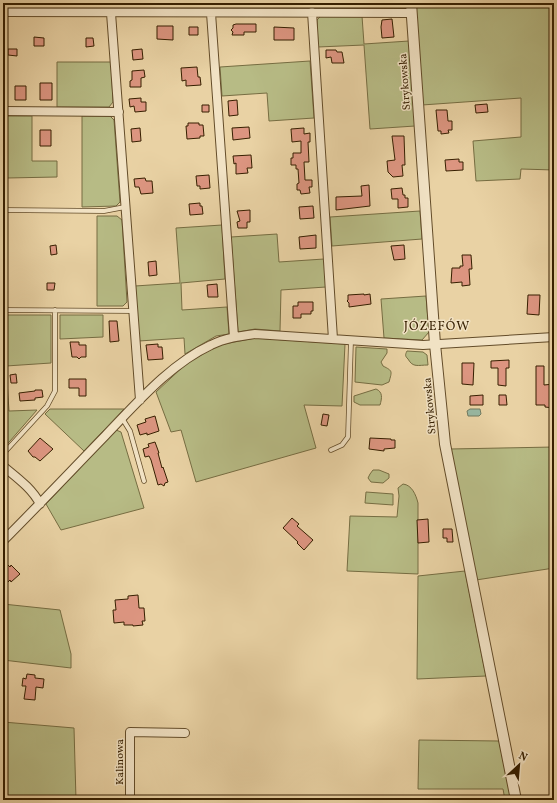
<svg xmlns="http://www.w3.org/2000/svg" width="557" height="803" viewBox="0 0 557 803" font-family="Vollkorn,serif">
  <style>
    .green { fill: #b7bb85; stroke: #766d42 }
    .water { fill: #98b8a2; stroke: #717b61 }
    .building { fill: #dc9580; stroke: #361f00 }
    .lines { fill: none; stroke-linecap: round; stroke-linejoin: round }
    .service-casing { stroke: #634c29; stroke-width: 5.5 }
    .minor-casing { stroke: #634c29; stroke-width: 10 }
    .tertiary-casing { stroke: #634c29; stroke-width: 12 }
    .service { stroke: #f1e2c4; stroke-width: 4 }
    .minor { stroke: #f1e2c4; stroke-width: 8 }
    .tertiary { stroke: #f1e2c4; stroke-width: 10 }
    .labels { text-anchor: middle; stroke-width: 3; stroke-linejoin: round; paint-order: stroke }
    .street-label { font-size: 11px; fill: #361f00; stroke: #f1e2c4 }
    .quarter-label { font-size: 13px; letter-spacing: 1px; fill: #361f00; stroke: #f1e2c4 }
  </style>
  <rect width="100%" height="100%" fill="#e9d2a4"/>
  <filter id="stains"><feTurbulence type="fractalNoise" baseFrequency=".005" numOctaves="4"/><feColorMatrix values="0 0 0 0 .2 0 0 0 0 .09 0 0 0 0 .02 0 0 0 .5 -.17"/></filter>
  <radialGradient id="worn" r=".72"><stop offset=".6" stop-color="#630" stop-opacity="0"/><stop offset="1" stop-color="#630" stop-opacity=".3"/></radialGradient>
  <path class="green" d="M32,3H119V7H32Z
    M147,3H205V7H147Z
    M263,3H406V7H263Z
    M415,3H554V170L521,169L520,179L476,181L473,141L521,137V98L422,105Z
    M321,16H362L364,44L409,41L415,126L370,129L364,45L318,47L317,20Z
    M310,61L314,118L269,121L267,93L222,96L220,67Z
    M57,62H111L113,102L109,107H57Z
    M3,116H32V161H57V177L7,178L6,207H3Z
    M82,116H110L114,120L120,202L116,206L82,207Z
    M420,211L422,239L332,246L330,217Z
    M97,216H117L122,220L127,302L123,306H97Z
    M222,225L225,279L181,283L182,310L227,307L229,334L216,336L185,354L184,338L139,341L135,286L180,283L176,228Z
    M277,234L279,262L324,259L326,287L281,290L280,331L255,329L238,332L231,237Z
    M426,296L429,332L422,340L384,338L381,299Z
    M3,315H51V363L6,366L9,411L37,410L3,449Z
    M60,315H103V337L60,339Z
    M255,338L345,344L342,406L304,405L316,448L196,482L181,430L171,432L156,392L187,363L219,345Z
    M356,347L387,349V353L381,362L383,366C393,371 392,371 389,382L382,385L355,382Z
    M407,351L423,352L427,355L428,365C418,365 413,368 408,359C405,356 405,355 407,351Z
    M376,389C383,392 382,398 380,405H360L354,402V396Z
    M50,409H124L84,451L45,414Z
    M116,430L121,432L144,508L61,530L46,504Z
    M554,447V568L476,580L450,449Z
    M373,470H379L389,474V478L383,483L371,482L368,478L370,474Z
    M403,484C412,485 416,495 418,503V574L347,571L350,516L397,517L399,496L398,488Z
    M366,492L393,494V505L365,503Z
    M465,571L486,676L417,679L418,576Z
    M3,604L60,610L71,654V668L3,660Z
    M3,722L74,728L76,800H6V786H3Z
    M419,740L499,741L509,789H511L513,800H505L503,789H418Z"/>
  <path class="water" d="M470,409H480L481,414L479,416H468L467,411Z"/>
  <path class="building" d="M392,19L394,37L382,38L381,27L382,20Z
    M236,24H256V32H244V35H232L233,32L231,30L233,28V25Z
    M157,26H173V40L157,39Z
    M189,27H198V35H189Z
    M274,27L294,28V40H274Z
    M34,37L44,38V46H34Z
    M86,38H93L94,46L86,47Z
    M8,49H17V56L8,55Z
    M142,49L143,59L133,60L132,50Z
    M326,50H336L337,52H342L344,63H332L331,57L326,58Z
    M197,67L198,77H200L201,85L186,86V80L182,81L181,68Z
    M144,70L145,77L141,78V87H130V81L132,80V71Z
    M40,83H52V100H40Z
    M15,86H26V100H15Z
    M141,98V102H146V111L135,112L134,106L130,107L129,99Z
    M237,100L238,115L229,116L228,101Z
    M487,104L488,112L476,113L475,105Z
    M202,105H209V112H202Z
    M436,110H447L448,121H452V130H448L449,133L441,134V131H438Z
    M188,123H199V125H203L204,136H200V138L187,139L186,126H188Z
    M249,127L250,138L233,140L232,128Z
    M140,128L141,141L132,142L131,129Z
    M304,128V134L310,133V142H308L309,162H304L305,180H312V187H309L310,193L301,194L300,190H297V184L299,183L298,169H296V165H291V158H293V153H301V141L292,142L291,129Z
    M40,130H51V146H40Z
    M392,136H404L405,165H402L403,176L393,177L388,172L387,161L395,160Z
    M251,155L252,168H247L248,173L236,174V163L234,164L233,156Z
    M459,159V162H463V170L446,171L445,160Z
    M209,175L210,188L200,189V186H197L196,176Z
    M145,178L146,181H152L153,193L141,194L139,187H135L134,179Z
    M369,185L370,206L336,210V197L362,196L361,186Z
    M402,188L403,195H405V198H408V207L398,208V199H392L391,189Z
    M200,203V206H202L203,214L190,215L189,204Z
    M313,206L314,218L300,219L299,207Z
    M250,210V222H247V228H238L237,222L240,221L237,211Z
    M316,235V248L300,249L299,237Z
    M56,245L57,254L51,255L50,246Z
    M404,245L405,259L394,260L391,246Z
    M462,255H471L472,269H469L470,285L462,286V282L451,283L452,268H460V266H463Z
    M156,261L157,275L149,276L148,262Z
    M47,283H55L54,290H47Z
    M217,284L218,297H208L207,285Z
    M364,294V295L370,294L371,304L349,307V303L347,301L348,300V295Z
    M528,295H540L539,315L527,314Z
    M298,302H313V311H311V314H301V318H293V306H298Z
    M109,321H117L119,341L110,342Z
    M70,342H79V345H86V357H81L79,359L77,357H72Z
    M158,344V347H162L163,359L148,360L146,345Z
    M509,360V368H506V386L498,385V368H491V361Z
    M462,363H474L473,385L462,384Z
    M536,366H544V385L554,384V408L545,407V405H536Z
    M16,374L17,383H11L10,375Z
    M69,379H86V396H79V388H69Z
    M35,390H42L43,397L35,398V400L20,401L19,393L35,391Z
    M483,395V405H470V396Z
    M499,395H506L507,405H499Z
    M323,414L329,415L327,426L321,425Z
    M155,416L159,431L147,435V433L140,435L137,425L146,422L145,419Z
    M40,438L53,449L40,461L35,457H33L28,451Z
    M370,438L391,439V440H395V448L384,449V451L369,449Z
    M155,442L159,453H158L162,468L163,467L168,482L165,483L164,486L161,484L158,485L151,460L149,456L145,457L143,449L149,447L148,444Z
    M292,518L299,524L297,526L313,540L304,550L297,543L298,542L283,528Z
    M428,519L429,542L418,543L417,520Z
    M443,529H452L453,542H447V538H443Z
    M7,564L10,567L11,565L20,574L11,582L10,580L8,582L3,577V568Z
    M138,595L139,608H144L145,621H142L143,625L133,626V625H124V622L114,623L113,610H116L115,600L128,599V596Z
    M27,674L35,675V678L44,679L43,688L36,687L35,700L24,699L26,686H22L23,678L26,679Z"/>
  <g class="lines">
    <g class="service-casing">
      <path id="service" d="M3,210L104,211L125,207
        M3,310L134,311
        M122,418L130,431L144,481
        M331,450L342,445L348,437L351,340
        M3,454L47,406L55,391V310"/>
    </g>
    <g class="minor-casing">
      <path id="minor" d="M3,12L411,13
        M312,12L333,339
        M111,13L140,400
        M211,13L234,337
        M3,111L119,112
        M3,466C16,477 32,488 40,504
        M3,541C37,507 71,471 105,436C136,404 170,364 211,345C225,338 240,336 255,334L423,345L554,337
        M130,800V732L185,733"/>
    </g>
    <g class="tertiary-casing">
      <path id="tertiary" d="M411,3L435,344L445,444L516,800"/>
    </g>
    <use href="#service" class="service"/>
    <use href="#minor" class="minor"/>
    <use href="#tertiary" class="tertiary"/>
  </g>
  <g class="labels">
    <g class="street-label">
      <text transform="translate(404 82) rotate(-94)" y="4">Strykowska</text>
      <text transform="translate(429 406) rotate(-95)" y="4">Strykowska</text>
      <text transform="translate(119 762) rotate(-90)" y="4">Kalinowa</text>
    </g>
    <g class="quarter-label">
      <text x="437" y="330">JÓZEFÓW</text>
    </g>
  </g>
  <rect width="557" height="803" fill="none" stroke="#e9d2a4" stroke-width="16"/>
  <rect x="4" y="4" width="549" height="795" fill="none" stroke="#361f00" stroke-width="2"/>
  <rect x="8" y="8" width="541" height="787" fill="none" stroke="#361f00"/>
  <g transform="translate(519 765) rotate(26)" stroke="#f1e2c4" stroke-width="3" paint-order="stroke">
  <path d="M0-3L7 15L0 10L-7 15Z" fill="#361f00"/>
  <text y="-6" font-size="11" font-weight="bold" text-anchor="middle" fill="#361f00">N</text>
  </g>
  <rect width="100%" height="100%" filter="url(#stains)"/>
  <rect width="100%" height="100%" fill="url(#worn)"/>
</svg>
